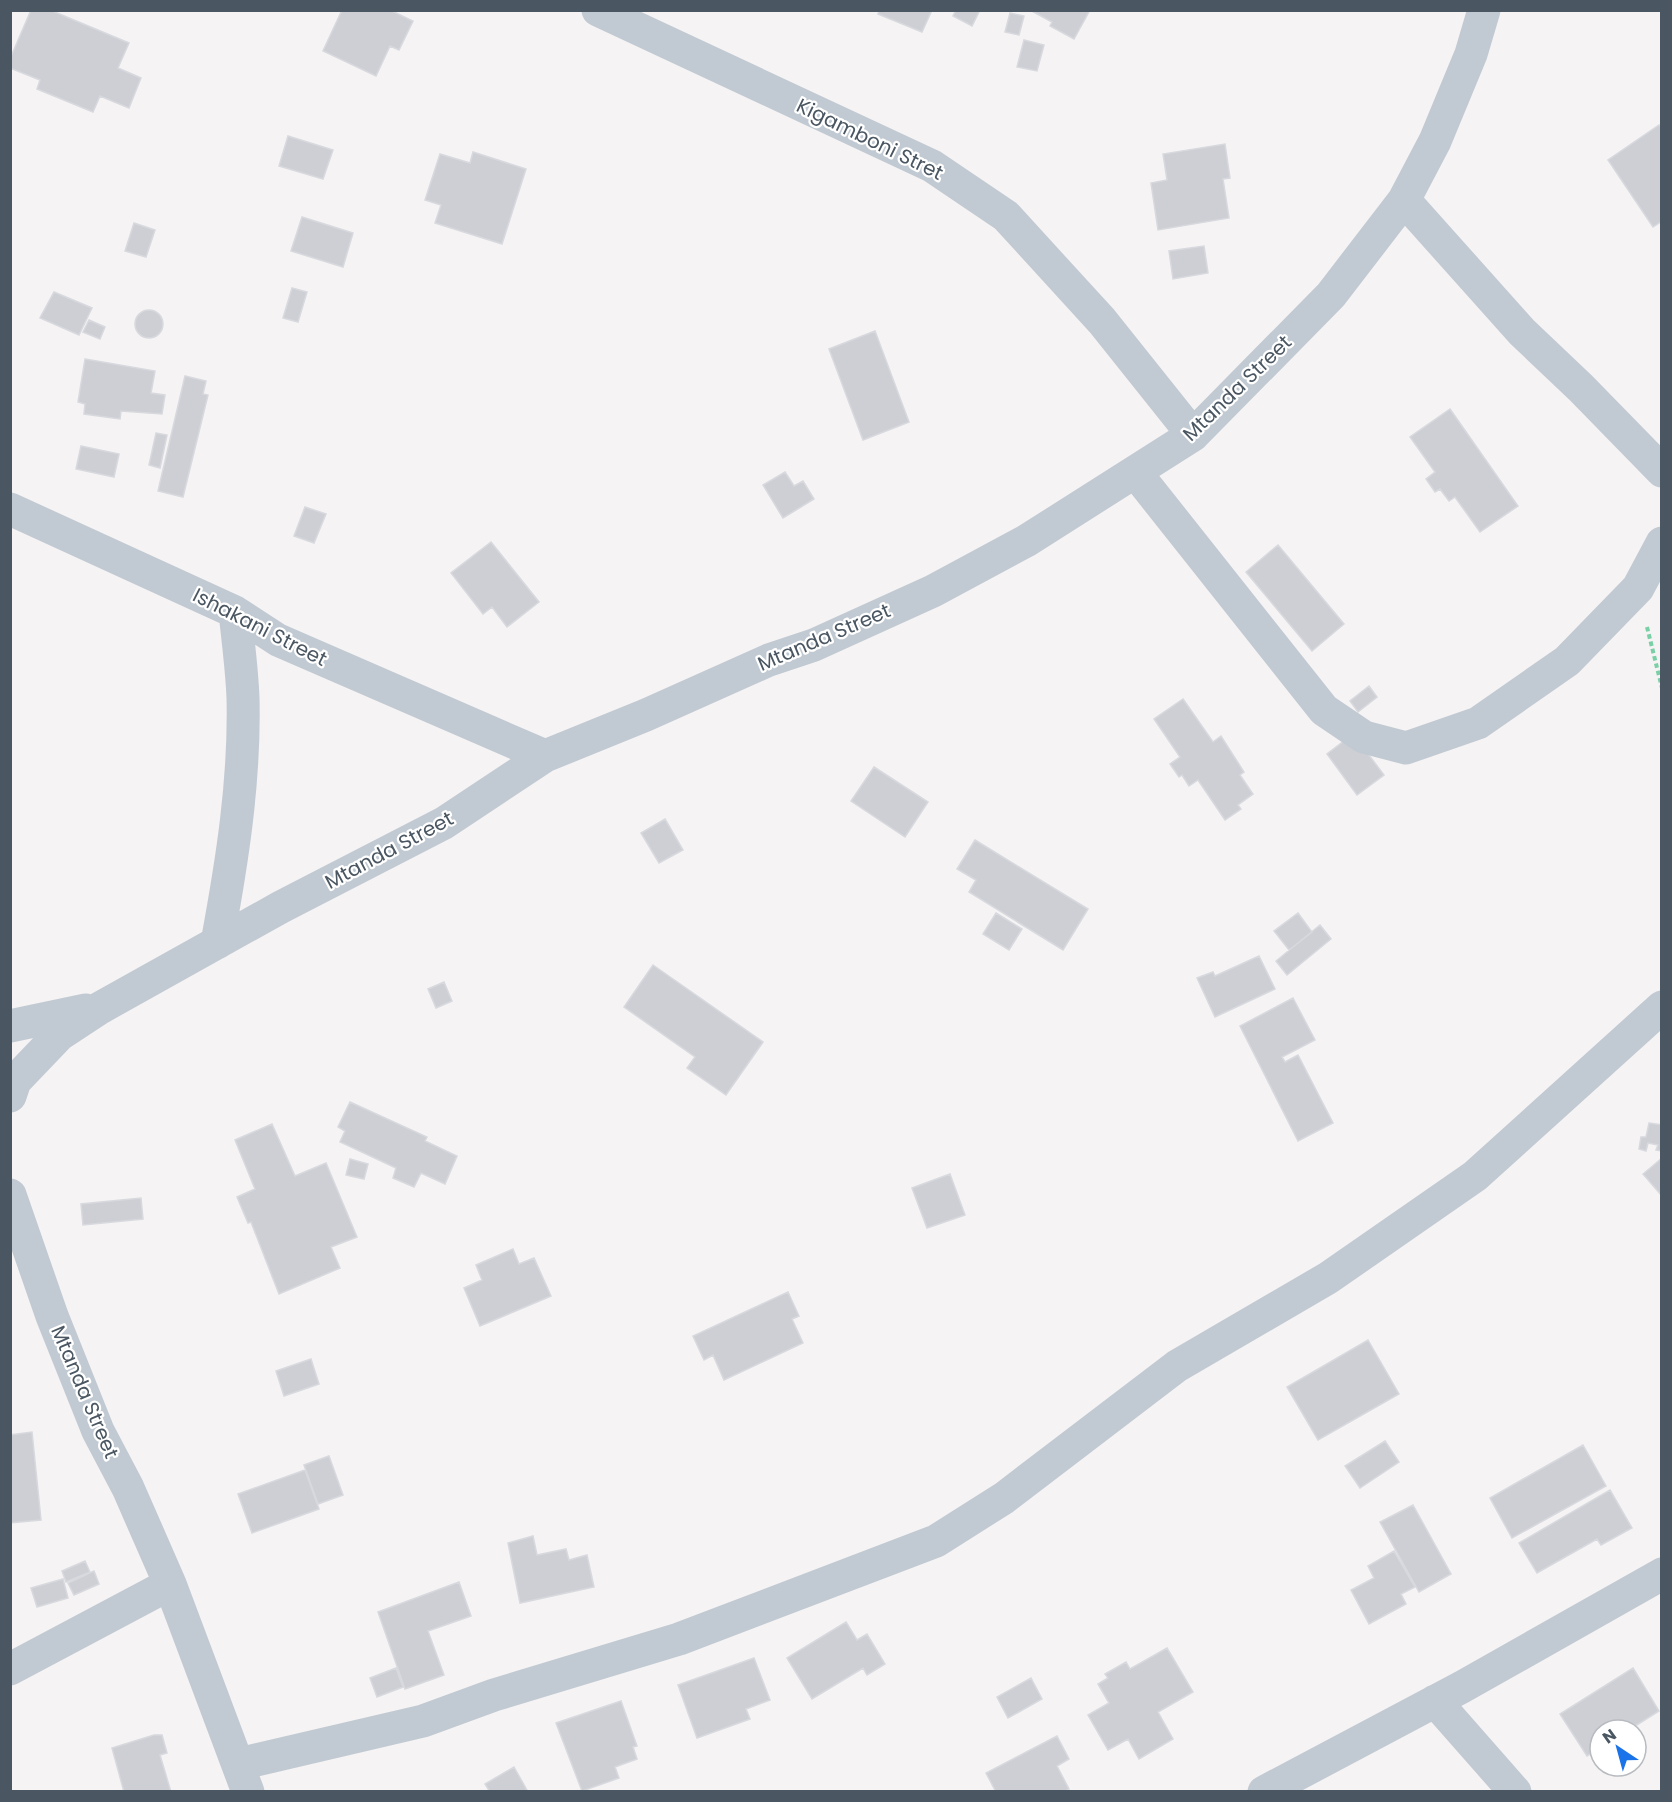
<svg xmlns="http://www.w3.org/2000/svg" width="1672" height="1802" viewBox="0 0 1672 1802" font-family="Poppins,sans-serif">
  <style>
    .building { fill: #cdcfd5; stroke: #d7d9de; stroke-width: 1.5 }
    .lines { fill: none; stroke-linecap: round; stroke-linejoin: round }
    .path { stroke: #7ad0a6; stroke-width: 4; stroke-dasharray: 4.5 3; stroke-linecap: butt }
    .minor { stroke: #c1cad2; stroke-width: 33 }
    .labels { text-anchor: middle; stroke-width: 4.5; stroke-linejoin: round; paint-order: stroke }
    .street-label { font-size: 20px; fill: #4a5661; stroke: #fff }
  </style>
  <rect width="100%" height="100%" fill="#f5f3f3"/>
  <path class="building" d="M31,10H50L129,43L118,68L141,78L129,108L100,96L93,112L37,89L40,80L10,68V59Z
    M342,10H390L413,21L399,50L390,46L376,76L323,51Z
    M879,10H932L922,32L878,14Z
    M956,10H980L972,26L953,16Z
    M1030,10H1090L1074,39L1050,26L1052,22Z
    M1010,13L1024,16L1019,35L1005,32Z
    M1024,40L1044,45L1037,71L1017,67Z
    M1659,125L1662,129V221L1653,227L1608,160Z
    M288,136L333,150L323,179L279,166Z
    M1225,144L1230,178L1223,179L1229,218L1158,230L1151,183L1167,180L1163,154Z
    M473,152L526,169L502,244L435,223L441,205L425,200L440,154L470,163Z
    M302,217L353,233L343,267L291,251Z
    M134,223L155,230L146,257L125,251Z
    M1204,246L1208,273L1173,279L1169,251Z
    M292,288L307,292L298,322L283,318Z
    M54,292L92,308L79,335L40,318Z
    M135 324a14 14 0 1 1 28 0a14 14 0 1 1-28 0Z
    M89,320L105,327L100,339L83,332Z
    M875,331L909,422L863,440L829,349Z
    M85,359L155,371L151,393L165,395L162,414L121,411L120,419L84,414L85,404L78,402Z
    M185,376L206,381L203,394L208,395L183,497L158,491Z
    M1450,409L1518,506L1480,532L1455,497L1449,501L1440,489L1435,492L1426,479L1435,472L1410,437Z
    M156,433L167,435L160,468L149,465Z
    M81,446L119,454L114,477L76,469Z
    M785,472L794,486L803,481L814,499L783,518L763,485Z
    M305,507L326,514L314,543L294,536Z
    M491,542L539,602L507,627L492,607L483,614L451,573Z
    M1278,545L1344,624L1312,651L1246,572Z
    M1369,686L1377,697L1358,712L1350,701Z
    M1183,699L1213,742L1221,736L1244,772L1240,775L1253,794L1238,805L1241,809L1225,820L1198,780L1189,786L1182,775L1179,777L1170,764L1180,757L1154,719Z
    M1353,734L1384,775L1357,795L1327,754Z
    M874,767L928,802L905,837L851,801Z
    M665,819L683,850L659,863L641,833Z
    M975,840L1088,909L1063,950L969,892L976,880L957,869Z
    M996,913L1022,929L1009,950L983,934Z
    M1298,913L1312,932L1289,950L1274,931Z
    M1320,925L1331,939L1287,975L1276,961Z
    M1259,956L1275,989L1215,1017L1197,978L1213,972L1215,976Z
    M653,965L763,1042L726,1095L687,1068L695,1057L624,1007Z
    M444,982L452,1001L436,1008L428,989Z
    M1293,998L1315,1040L1282,1057L1285,1062L1298,1055L1333,1123L1298,1141L1240,1026Z
    M350,1102L427,1137L425,1141L457,1156L445,1184L421,1173L414,1187L393,1178L396,1168L340,1142L345,1131L338,1127Z
    M1649,1123L1662,1125V1151L1656,1150L1658,1145L1648,1143L1646,1151L1639,1149L1641,1137H1646Z
    M272,1124L295,1176L326,1163L357,1237L331,1247L340,1268L279,1294L251,1222L248,1223L237,1197L255,1189L235,1140Z
    M1662,1158V1196L1643,1174Z
    M350,1159L368,1164L364,1179L346,1175Z
    M950,1174L965,1215L927,1228L912,1188Z
    M141,1198L143,1219L83,1225L81,1204Z
    M513,1249L519,1264L534,1258L551,1296L480,1326L464,1288L482,1280L476,1265Z
    M788,1292L799,1316L792,1319L803,1343L724,1380L713,1355L704,1360L693,1336Z
    M1368,1340L1399,1394L1318,1440L1287,1387Z
    M311,1359L319,1384L284,1396L276,1371Z
    M32,1432L41,1520L10,1523V1435Z
    M1385,1441L1399,1462L1360,1488L1345,1466Z
    M1583,1445L1606,1486L1512,1538L1490,1498Z
    M329,1456L343,1495L318,1504L304,1465Z
    M305,1470L319,1509L252,1533L238,1494Z
    M1610,1490L1632,1528L1601,1545L1597,1539L1537,1573L1519,1543Z
    M1413,1505L1451,1574L1419,1592L1380,1522Z
    M533,1536L537,1555L566,1549L569,1560L587,1555L594,1587L520,1603L508,1543Z
    M1394,1551L1415,1587L1401,1594L1406,1604L1369,1624L1351,1590L1374,1578L1368,1566Z
    M85,1561L90,1572L66,1582L62,1571Z
    M94,1571L99,1584L74,1595L68,1583Z
    M63,1579L68,1598L37,1607L31,1588Z
    M459,1582L471,1616L428,1631L444,1675L405,1689L378,1612Z
    M846,1622L857,1640L867,1634L885,1664L867,1675L863,1668L812,1699L787,1658Z
    M1167,1648L1193,1692L1158,1712L1173,1739L1139,1759L1128,1739L1108,1750L1088,1715L1109,1703L1098,1684L1108,1678L1105,1674L1126,1662L1130,1669Z
    M754,1658L770,1700L746,1709L750,1719L697,1738L678,1685Z
    M396,1668L403,1687L377,1697L370,1678Z
    M1633,1668L1659,1711L1629,1730H1600V1748L1587,1756L1560,1714Z
    M1031,1678L1042,1699L1008,1718L997,1697Z
    M621,1701L637,1746L633,1747L637,1759L615,1767L619,1778L582,1791L556,1723Z
    M154,1735H162L167,1753L160,1755L171,1792H124L112,1748Z
    M1057,1736L1069,1759L1057,1766L1069,1789L1064,1792H996L986,1773Z
    M514,1767L528,1792H490L485,1784Z"/>
  <g class="lines">
    <path class="path" d="M1647,627L1662,688"/>
    <path class="minor" d="M598,10L932,166L1006,216L1102,321L1193,435
      M1404,200L1522,332L1581,388L1662,471
      M1136,473L1324,710L1364,737L1406,748L1478,723L1567,661L1638,588L1662,543
      M10,509L235,612L278,640L545,756
      M217,943C232,862 245,781 243,698C242,670 238,641 235,612
      M10,1026L86,1010
      M10,1096L15,1081L59,1035L100,1008L281,907L444,823L545,756L646,715L769,660L814,645L933,591L1026,541L1193,435L1331,295L1404,200L1435,141L1471,54L1484,10
      M10,1195L52,1316L98,1431L128,1488L170,1584L248,1792
      M10,1669L170,1584
      M1435,1701L1515,1792
      M239,1764L423,1721L494,1695L679,1639L936,1541L1004,1498L1177,1366L1328,1278L1475,1176L1662,1007
      M1264,1792L1462,1687L1662,1574"/>
  </g>
  <g class="labels">
    <g class="street-label">
      <text transform="translate(870 139) rotate(26)" y="7">Kigamboni Stret</text>
      <text transform="translate(1237 388) rotate(-44)" y="7">Mtanda Street</text>
      <text transform="translate(260 627) rotate(27)" y="7">Ishakani Street</text>
      <text transform="translate(824 637) rotate(-23)" y="7">Mtanda Street</text>
      <text transform="translate(389 850) rotate(-28)" y="7">Mtanda Street</text>
      <text transform="translate(85 1392) rotate(67)" y="7">Mtanda Street</text>
    </g>
  </g>
  <rect width="1672" height="1802" fill="none" stroke="#4a5661" stroke-width="24"/>
  <g transform="translate(1618 1748) rotate(324)"><circle r="28" fill="#ffffff" stroke="#b7bbc0" stroke-width="1.5"/>
  <path d="M0-4.5L10 22L0 15L-10 22Z" fill="#1a73e8"/>
  <text y="-9" font-size="16" font-weight="bold" text-anchor="middle" fill="#4a5661">N</text>
  </g>
</svg>
